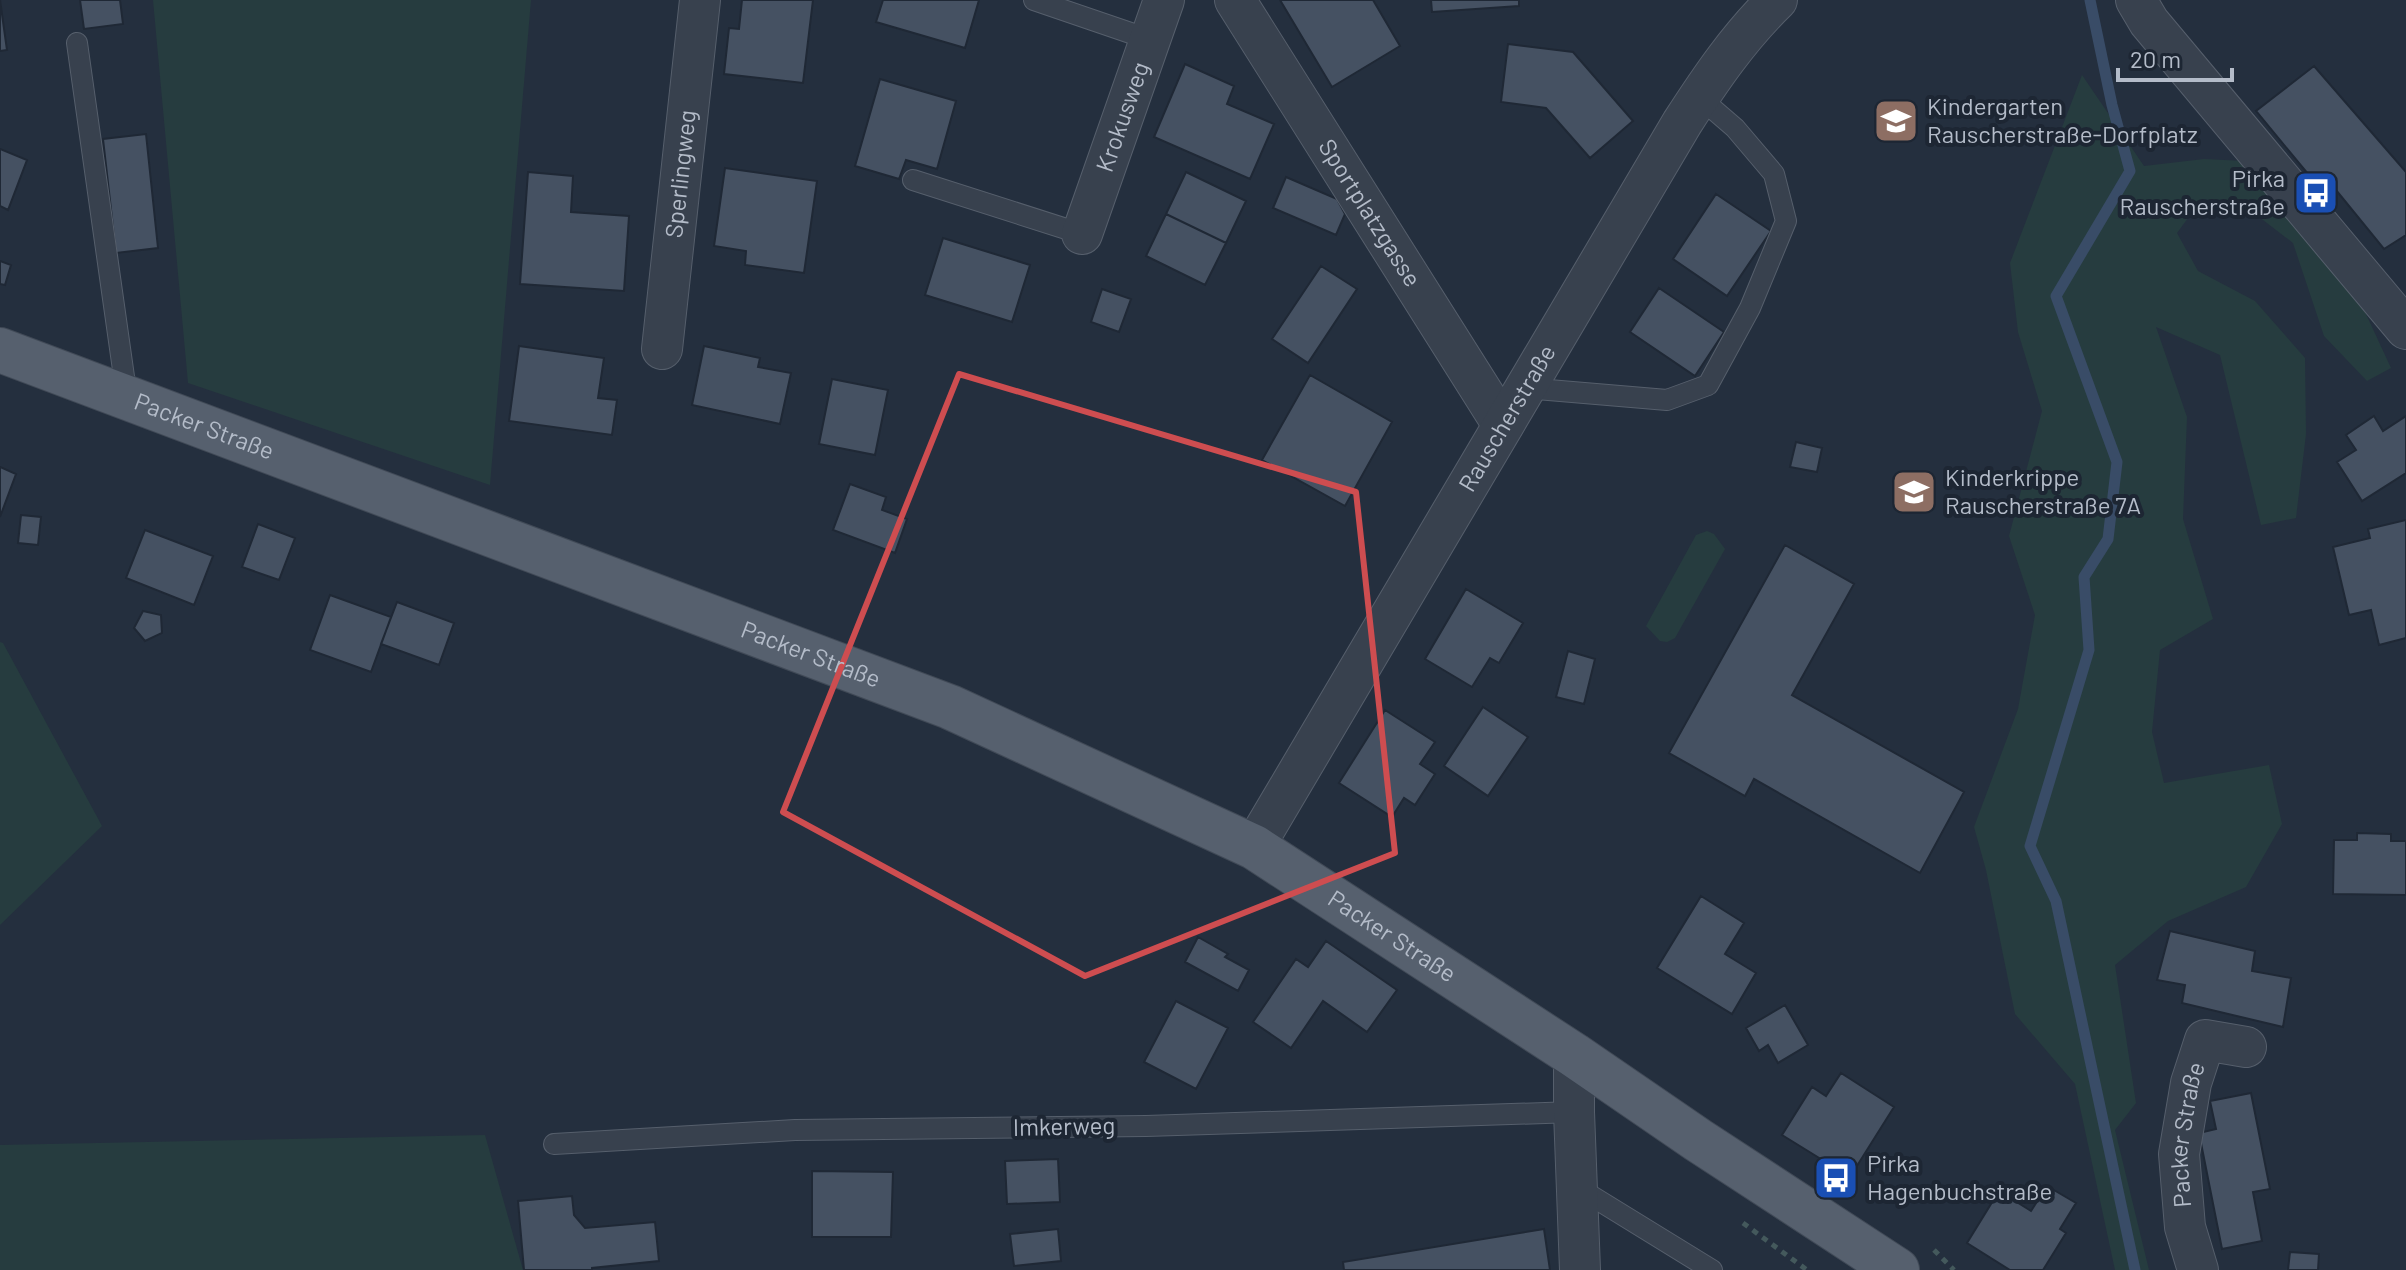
<svg xmlns="http://www.w3.org/2000/svg" width="2406" height="1270" viewBox="0 0 2406 1270" font-family="Barlow,sans-serif">
  <style>
    .green { fill: #263c3f }
    .lines { fill: none; stroke-linecap: round; stroke-linejoin: round }
    .stream { stroke: #394c67; stroke-width: 11 }
    .building { fill: #455162; stroke: #1f2835; stroke-width: 2 }
    .lane-casing { stroke: #565f6c; stroke-width: 22 }
    .street-casing { stroke: #565f6c; stroke-width: 42 }
    .primary-casing { stroke: #414a57; stroke-width: 46 }
    .path { stroke: #44595c; stroke-width: 5; stroke-dasharray: 6 6; stroke-linecap: butt }
    .lane { stroke: #38414e; stroke-width: 20 }
    .street { stroke: #38414e; stroke-width: 40 }
    .primary { stroke: #56606e; stroke-width: 44 }
    .marked { fill: none; stroke: #ce4d50; stroke-width: 6; stroke-linejoin: round }
    .labels { text-anchor: middle; stroke-width: 8; stroke-linejoin: round; paint-order: stroke }
    .poi-label { font-size: 24px; fill: #b4bcc9; stroke: #1d2633; text-anchor: start }
    .street-label { font-size: 24px; fill: #b4bcc9; stroke: #1d2633 }
  </style>
  <rect width="100%" height="100%" fill="#242f3e"/>
  <path class="green" d="M153,0H531L490,485L188,383Z
    M2082,75L2144,166L2204,159L2245,161L2359,299L2391,368L2367,381L2324,336L2293,243L2241,203L2202,199L2177,233L2198,271L2255,301L2305,358L2306,434L2296,518L2261,525L2220,355L2156,327L2187,417L2183,519L2213,619L2160,650L2152,732L2164,783L2269,765L2282,824L2246,887L2168,921L2115,965L2136,1103L2115,1130L2149,1270H2115L2075,1084L2015,1014L1986,870L1974,827L2018,709L2035,615L2009,536L2042,411L2018,332L2010,263Z
    M1707,531L1714,534L1725,549L1675,638L1667,642L1660,641L1646,626L1696,535Z
    M0,642L3,643L102,826L0,925Z
    M485,1135L523,1270H0V1145Z"/>
  <g class="lines">
    <path class="stream" d="M2090,0L2112,105L2130,171L2056,296L2117,462L2108,539L2084,577L2089,650L2030,846L2056,901L2135,1270"/>
  </g>
  <path class="building" d="M0,0L7,50L0,51Z
    M80,0H120L123,24L84,29Z
    M742,0H813L803,83L724,74L729,28L739,29Z
    M883,0H979L965,48L876,22Z
    M1280,0H1373L1400,46L1332,87Z
    M1431,0H1519V6L1432,12Z
    M1508,44L1573,52L1633,121L1590,158L1546,108L1501,102Z
    M1185,64L1234,86L1227,104L1274,124L1250,179L1154,137Z
    M2314,66L2406,172V235L2384,249L2327,179L2318,186L2256,111Z
    M880,79L956,101L937,169L906,160L899,179L855,166Z
    M146,134L158,248L116,253L103,139Z
    M0,149L27,160L8,210L0,206Z
    M725,168L817,181L804,273L745,265L746,251L714,246Z
    M528,172L573,176L571,212L629,216L624,291L520,284Z
    M1186,172L1246,201L1226,243L1166,214Z
    M1286,177L1337,199L1345,214L1336,235L1273,208Z
    M1716,194L1771,231L1727,296L1673,259Z
    M1166,214L1226,243L1205,285L1146,256Z
    M943,238L1030,265L1012,322L925,295Z
    M0,261L11,265L5,285L0,284Z
    M1321,266L1357,289L1308,363L1272,339Z
    M1659,288L1724,332L1695,376L1630,332Z
    M1102,289L1131,299L1119,332L1091,322Z
    M519,346L604,358L598,398L617,400L612,435L509,421Z
    M704,346L760,358L758,367L791,373L780,424L692,405Z
    M1310,375L1392,422L1345,506L1262,460Z
    M832,379L888,390L875,455L819,444Z
    M2374,416L2383,431L2406,416V473L2362,501L2337,462L2356,450L2346,435Z
    M1796,442L1822,448L1817,472L1790,467Z
    M0,467L16,474L0,517Z
    M850,484L886,497L882,510L907,519L895,553L833,530Z
    M21,515L41,517L38,545L18,543Z
    M2406,520V638L2379,645L2371,610L2349,615L2333,547L2370,538L2368,529Z
    M258,524L295,538L279,580L242,567Z
    M145,530L213,556L194,605L126,578Z
    M1785,545L1854,584L1792,695L1964,792L1920,873L1754,779L1745,796L1669,753Z
    M1466,589L1523,623L1499,663L1490,658L1472,687L1425,659Z
    M330,595L391,617L371,672L310,650Z
    M397,602L454,623L439,665L381,644Z
    M143,611L161,615L162,633L145,641L134,628Z
    M1568,651L1595,659L1584,704L1556,697Z
    M1483,707L1528,737L1488,796L1444,766Z
    M1385,710L1435,742L1420,764L1435,774L1415,805L1404,798L1392,817L1339,783Z
    M2357,833L2391,834V841H2406V895L2333,894L2334,840H2357Z
    M1701,896L1744,923L1725,954L1756,973L1732,1014L1657,968Z
    M2170,931L2255,951L2252,971L2291,978L2283,1027L2182,1003L2185,985L2157,980Z
    M1198,937L1228,954L1225,957L1249,970L1238,991L1185,962Z
    M1326,941L1397,990L1367,1032L1323,1001L1291,1048L1253,1022L1296,959L1308,967Z
    M1176,1001L1228,1028L1196,1089L1144,1062Z
    M1785,1005L1808,1045L1778,1063L1768,1045L1759,1051L1746,1028Z
    M1841,1073L1894,1107L1850,1177L1782,1135L1812,1087L1826,1096Z
    M2251,1093L2270,1189L2253,1192L2262,1241L2222,1249L2199,1133L2216,1129L2210,1101Z
    M1058,1159L1060,1202L1007,1204L1005,1161Z
    M812,1171L893,1172L891,1237H812Z
    M2047,1186L2076,1203L2060,1229L2066,1233L2043,1270H2010L1967,1243L1999,1191L2031,1211Z
    M572,1196L574,1215L585,1228L655,1222L659,1261L592,1268V1270H524L518,1201Z
    M1058,1229L1061,1261L1014,1266L1010,1234Z
    M1544,1229L1550,1270H1344L1343,1262Z
    M2290,1252L2319,1254L2318,1270H2288Z"/>
  <g class="lines">
    <g class="lane-casing">
      <path id="lane" d="M1034,0L1151,40
        M77,43L127,398
        M913,180L1082,234
        M1525,388L1667,400L1708,385L1750,308L1786,221L1774,174L1735,128L1699,97
        M554,1144L795,1130L1146,1126L1574,1112
        M1577,1187L1712,1270"/>
    </g>
    <g class="street-casing">
      <g id="street">
        <path id="s1" d="M1235,0L1503,425"/>
        <path d="M2136,0L2149,22L2406,329"/>
        <path id="s2" d="M1082,234L1164,0"/>
        <path id="s3" d="M662,349L700,0"/>
        <path id="s4" d="M1254,847L1682,123C1711,78 1739,37 1777,0"/>
        <path d="M1574,1055V1112L1580,1270"/>
        <path id="s5" d="M2198,1270L2185,1227L2179,1154L2191,1083L2205,1040L2246,1047"/>
      </g>
    </g>
    <g class="primary-casing">
      <g id="primary">
        <path id="s6" d="M0,350L950,707L1254,847L1574,1055L1698,1140L1897,1270"/>
      </g>
    </g>
    <path class="path" d="M1743,1223L1807,1270
      M1934,1250L1954,1270"/>
    <use href="#lane" class="lane"/>
    <use href="#street" class="street"/>
    <use href="#primary" class="primary"/>
  </g>
  <path class="marked" d="M959,374L1356,492L1395,853L1085,976L783,812Z"/>
  <defs>
    <g id="school-square" transform="scale(2.3)"><rect x="-9" y="-9" width="18" height="18" rx="4" fill="#8d6e63" stroke="#1d2633"/><path d="M0-5L7-2L0 1L-7-2ZM-4 1L0 2.5L4 1V4Q0 6-4 4Z" fill="#fff"/></g>
    <g id="bus-square" transform="scale(2.3)"><rect x="-9" y="-9" width="18" height="18" rx="4" fill="#1a4fb4" stroke="#1d2633"/><path d="M-5-6H5V4H4V6H2V4H-2V6H-4V4H-5ZM-3.5-4V0h7V-4ZM-3.5 1.2v1.5H-2V1.2ZM2 1.2v1.5H3.5V1.2Z" fill="#fff"/></g>
  </defs>
  <g fill-rule="evenodd">
    <use href="#school-square" x="1896" y="121"/>
    <use href="#bus-square" x="2316" y="193"/>
    <use href="#school-square" x="1914" y="492"/>
    <use href="#bus-square" x="1836" y="1178"/>
  </g>
  <g class="labels">
    <g class="poi-label">
      <text x="1927" y="115">Kindergarten<tspan x="1927" dy="28">Rauscherstraße-Dorfplatz</tspan></text>
      <text x="2285" y="187" text-anchor="end">Pirka<tspan x="2285" dy="28">Rauscherstraße</tspan></text>
      <text x="1945" y="486">Kinderkrippe<tspan x="1945" dy="28">Rauscherstraße 7A</tspan></text>
      <text x="1867" y="1172">Pirka<tspan x="1867" dy="28">Hagenbuchstraße</tspan></text>
    </g>
    <g class="street-label">
      <text dy="8" stroke="none"><textPath href="#s2" startOffset="124">Krokusweg</textPath></text>
      <text dy="8" stroke="none"><textPath href="#s3" startOffset="176">Sperlingweg</textPath></text>
      <text dy="8" stroke="none"><textPath href="#s1" startOffset="252">Sportplatzgasse</textPath></text>
      <text dy="8" stroke="none"><textPath href="#s4" startOffset="498">Rauscherstraße</textPath></text>
      <text dy="8" stroke="none"><textPath href="#s6" startOffset="218">Packer Straße</textPath></text>
      <text dy="8" stroke="none"><textPath href="#s6" startOffset="866">Packer Straße</textPath></text>
      <text dy="8" stroke="none"><textPath href="#s6" startOffset="1514">Packer Straße</textPath></text>
      <text transform="translate(1064 1127) rotate(-1)" y="8">Imkerweg</text>
      <text dy="8" stroke="none"><textPath href="#s5" startOffset="138">Packer Straße</textPath></text>
    </g>
  </g>
  <path d="M2118 68v12h114v-12" fill="none" stroke="#b4bcc9" stroke-width="4"/>
  <text x="2130" y="68" font-size="24" fill="#b4bcc9" stroke="#1d2633" stroke-width="6" paint-order="stroke">20 m</text>
</svg>
